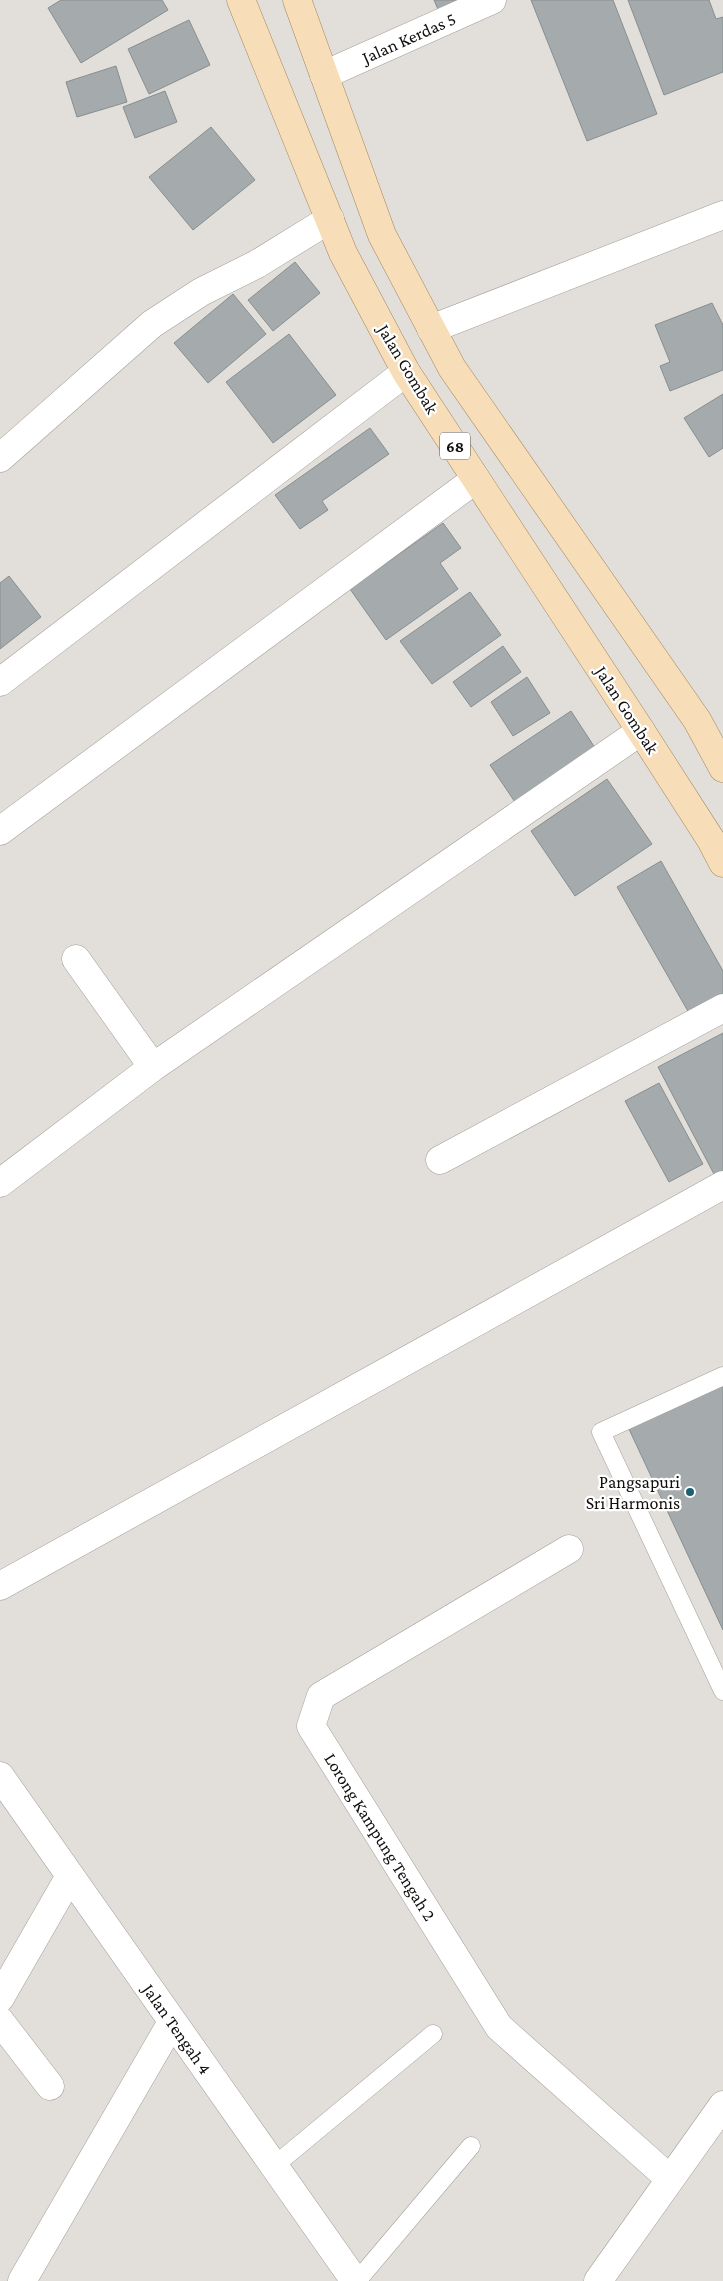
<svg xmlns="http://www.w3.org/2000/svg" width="723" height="2281" viewBox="0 0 723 2281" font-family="'Crimson Pro',serif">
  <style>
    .building { fill: #a5abad; stroke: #878e90 }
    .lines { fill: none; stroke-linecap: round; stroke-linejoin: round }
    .lane-casing { stroke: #a29f9a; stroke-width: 19 }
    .street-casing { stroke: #a29f9a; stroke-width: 29 }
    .primary-casing { stroke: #a2875e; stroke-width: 29 }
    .lane { stroke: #fff; stroke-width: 18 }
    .street { stroke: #fff; stroke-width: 28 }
    .primary { stroke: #f7ddb8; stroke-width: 28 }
    .poi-dot { fill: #1a6071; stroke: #fff; stroke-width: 2 }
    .labels { text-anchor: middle; stroke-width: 4.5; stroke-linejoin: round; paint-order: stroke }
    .shield { fill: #fff; stroke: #585756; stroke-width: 1 }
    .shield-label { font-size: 16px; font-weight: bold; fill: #100f0d }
    .street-label { font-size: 18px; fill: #100f0d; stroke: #fff }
    .poi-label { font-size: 18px; fill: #100f0d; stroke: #fff; text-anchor: end }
  </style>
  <rect width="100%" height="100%" fill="#e2dfda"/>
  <path class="building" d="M61,0H162L168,10L81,63L48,8Z
    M434,0H473L440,14Z
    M531,0H613L657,114L587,141Z
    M628,0H709L716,19L723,17V72L664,95Z
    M189,20L210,65L149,94L128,49Z
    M116,66L127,102L77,117L66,82Z
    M165,91L177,122L135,138L123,107Z
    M211,127L255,180L193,230L149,177Z
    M295,262L320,293L273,331L248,300Z
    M233,294L266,334L208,383L174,343Z
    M712,303L723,325V370L670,391L660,366L670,362L655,325Z
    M289,334L336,395L273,443L226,382Z
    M723,394V448L709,457L684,418Z
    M370,428L389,454L322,501L328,510L300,529L275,495Z
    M443,523L461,548L440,563L458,589L386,640L350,589Z
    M9,576L41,617L0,649V583Z
    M470,592L501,635L432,684L400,641Z
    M503,646L521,672L471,707L453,682Z
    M527,677L550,713L513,736L491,702Z
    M571,711L599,754L519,808L490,765Z
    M607,779L652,844L575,896L531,831Z
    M661,861L723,971V994L689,1013L617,887Z
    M723,1033V1172L715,1176L658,1067Z
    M659,1083L703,1164L669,1182L625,1101Z
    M723,1383V1630L628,1427Z"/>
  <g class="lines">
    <g class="lane-casing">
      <path id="lane" d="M723,1376L601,1432L723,1691
        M274,2166L433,2034
        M357,2281L471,2146"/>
    </g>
    <g class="street-casing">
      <path id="street" d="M324,75L492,0
        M431,329L723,215
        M0,458L152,324L201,292L257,264L330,219
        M0,682L406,372
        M0,831L476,479
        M76,959L153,1067
        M440,1160L723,1008
        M0,1183L153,1067L641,731
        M569,1549L321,1696L311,1726L499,2027L670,2179
        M0,1586L723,1185
        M0,1776L355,2281
        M0,1998L70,1876
        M0,2021L50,2086
        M22,2281L172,2022
        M598,2281L723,2105"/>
    </g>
    <g class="primary-casing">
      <path id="primary" d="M241,0L343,253L406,372L641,731L711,840L723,863
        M297,0L382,235L452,368L697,720L723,768"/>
    </g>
    <use href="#lane" class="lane"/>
    <use href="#street" class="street"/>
    <use href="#primary" class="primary"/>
  </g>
  <circle class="poi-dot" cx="690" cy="1492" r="5"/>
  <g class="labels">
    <rect class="shield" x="440" y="432.5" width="30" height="27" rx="4"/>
    <g class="shield-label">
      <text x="455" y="452">68</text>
    </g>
    <g class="street-label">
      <text transform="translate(409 38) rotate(-24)" y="6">Jalan Kerdas 5</text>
      <text transform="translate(408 369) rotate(59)" y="6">Jalan Gombak</text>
      <text transform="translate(627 710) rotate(57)" y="6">Jalan Gombak</text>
      <text transform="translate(380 1837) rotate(58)" y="6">Lorong Kampung Tengah 2</text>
      <text transform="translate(177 2029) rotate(55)" y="6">Jalan Tengah 4</text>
    </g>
    <g class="poi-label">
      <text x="680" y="1488">Pangsapuri<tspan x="680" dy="21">Sri Harmonis</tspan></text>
    </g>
  </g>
</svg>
